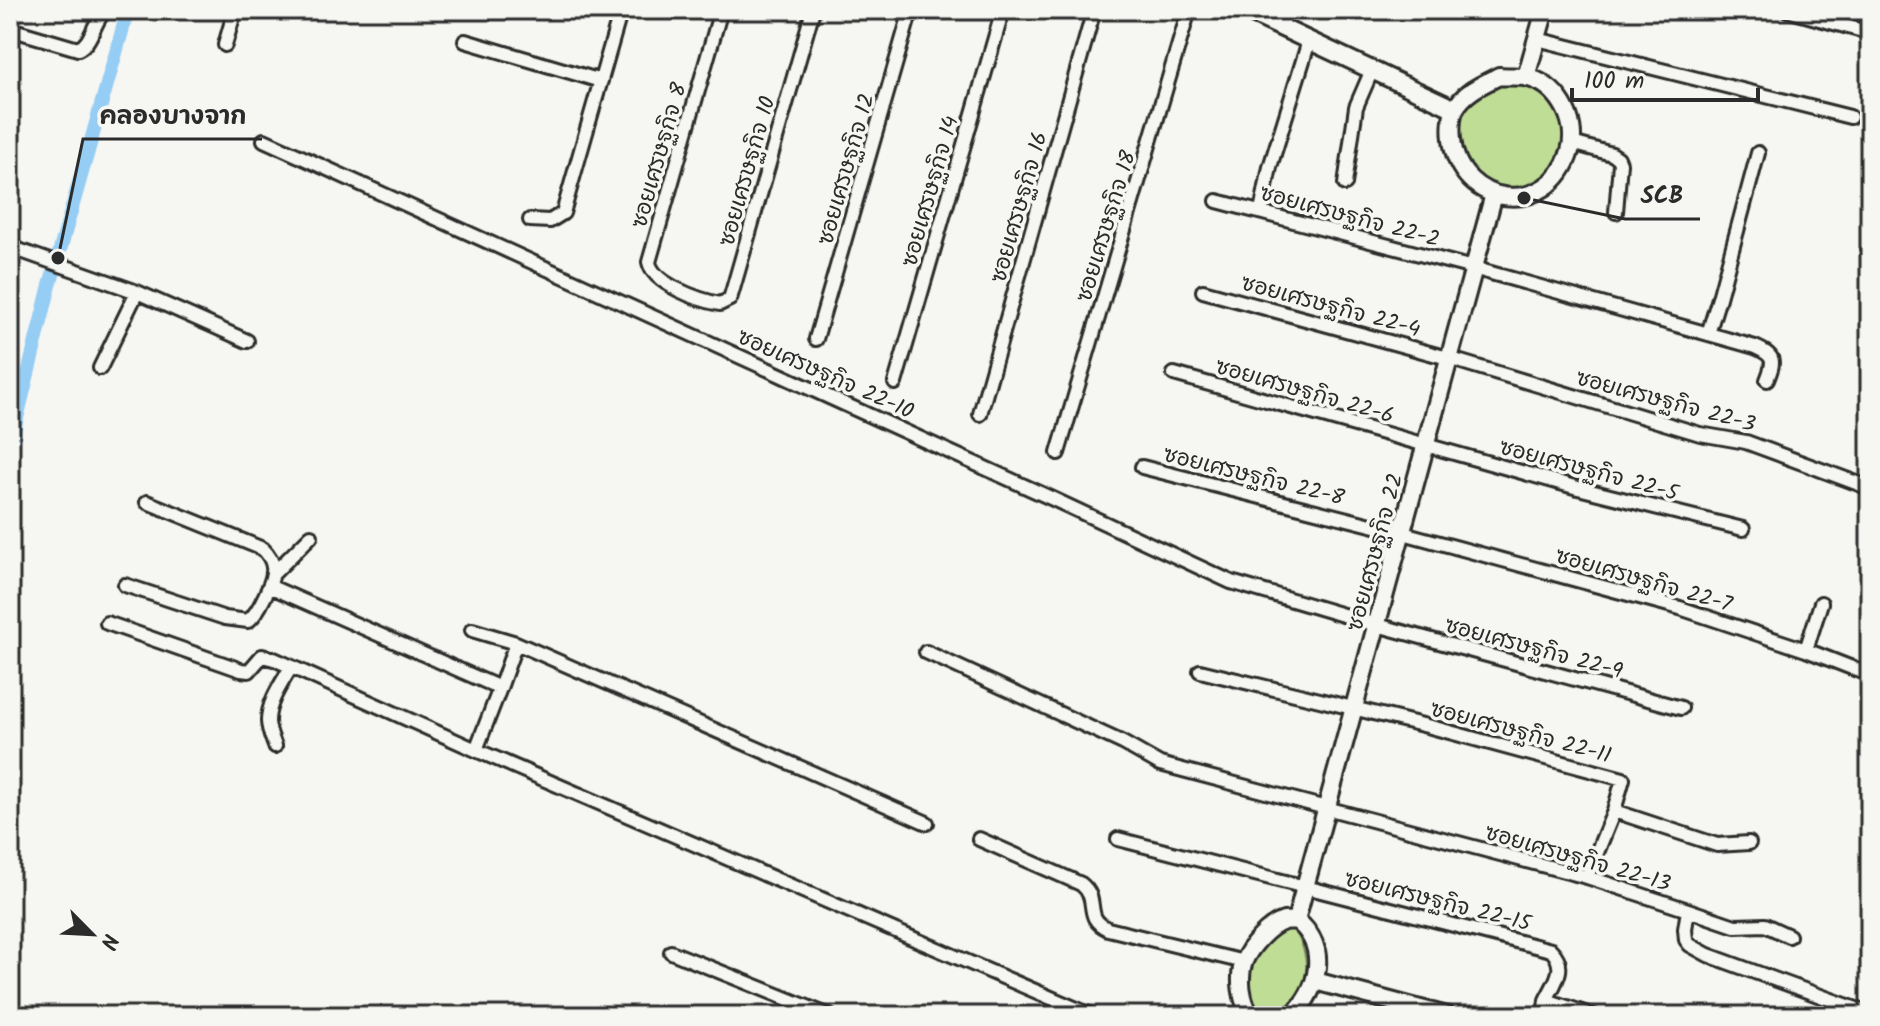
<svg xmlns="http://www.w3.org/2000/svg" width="1880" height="1026" viewBox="0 0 1880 1026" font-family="Kalam,'Playpen Sans Thai',sans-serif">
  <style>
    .green { fill: #bfdd95; stroke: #758460; stroke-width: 2 }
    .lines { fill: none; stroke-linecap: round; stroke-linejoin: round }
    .canal { stroke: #95cdf4; stroke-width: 14 }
    .minor-casing { stroke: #2b2b2b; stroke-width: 18 }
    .tertiary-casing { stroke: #2b2b2b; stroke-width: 22 }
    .minor { stroke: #f6f6f2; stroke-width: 12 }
    .tertiary { stroke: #f6f6f2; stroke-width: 16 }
    .labels { text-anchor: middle; stroke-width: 7; stroke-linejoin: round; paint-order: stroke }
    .street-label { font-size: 22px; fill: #2b2b2b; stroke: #f6f6f2 }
    .leader { fill: none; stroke: #2b2b2b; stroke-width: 3 }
    .callout-dot { fill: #2b2b2b; stroke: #f6f6f2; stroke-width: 3 }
    .callout-label { font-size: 24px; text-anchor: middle; font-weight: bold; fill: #2b2b2b; stroke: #f6f6f2; stroke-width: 7; stroke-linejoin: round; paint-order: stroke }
  </style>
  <rect width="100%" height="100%" fill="#f6f6f2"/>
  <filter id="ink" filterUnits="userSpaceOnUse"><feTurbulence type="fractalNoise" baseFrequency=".0125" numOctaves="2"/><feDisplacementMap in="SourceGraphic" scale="16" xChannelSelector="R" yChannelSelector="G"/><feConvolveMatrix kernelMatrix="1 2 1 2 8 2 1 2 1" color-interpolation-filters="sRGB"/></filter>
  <g filter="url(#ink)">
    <path class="green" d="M1508,82L1526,83L1542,90L1555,102L1568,134L1558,168L1530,190L1492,189L1464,165L1458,128L1464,110L1476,95L1491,86Z
      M1292,926C1308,949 1312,976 1296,1000C1292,1006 1290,1011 1283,1014C1277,1017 1270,1016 1264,1016C1245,995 1243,976 1257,952C1261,945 1267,937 1274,933C1279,930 1287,928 1292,926Z"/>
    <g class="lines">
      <path class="canal" d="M10,446L49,289L128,10"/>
      <g class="minor-casing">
        <path id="minor" d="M721,10L649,262C653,284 699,300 720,304L730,299L733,289L813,10
          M1787,10L1870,33
          M1280,27L1289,10
          M10,29L78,49C93,42 93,21 106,10
          M1537,39L1850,117
          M465,41L601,81
          M225,45L235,10
          M264,140L1053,499L1231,582L1377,625L1681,708
          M1572,143L1612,154L1618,158L1620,163L1616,212
          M1345,184L1356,107L1372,70
          M1217,201L1473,268L1755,347C1775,356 1775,360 1767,380
          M1261,212L1270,167L1309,41
          M530,220L550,221L563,213L621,10
          M10,247L137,292L247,341
          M1203,291L1448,358L1700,434L1746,442L1870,488
          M1708,334L1719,298L1758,153
          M816,339L911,10
          M100,368L137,292
          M1174,374L1578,488L1743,529
          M895,383L1003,10
          M980,414L1094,10
          M1058,453L1189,10
          M1142,467L1403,533L1680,608L1806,650L1870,675
          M273,574L311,536
          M125,585L225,618L248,621C258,614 275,579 273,567C272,559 268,554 263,549L147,502
          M269,586L500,688L476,750
          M107,623L241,670L249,671L262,656L274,659L476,750L1093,1016
          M472,630L516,643
          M1806,650L1821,603
          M926,652L1123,743L1160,764L1587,877L1688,910L1685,929L1686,940L1690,945L1708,955L1870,1014
          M1200,671L1431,727L1623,779L1614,811L1587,877
          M500,688L516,643L927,823
          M275,746C272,738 268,729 268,721C268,702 282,683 291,667
          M1614,811L1717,845L1749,843
          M979,839L1081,884C1101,900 1082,917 1108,929L1244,962
          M1118,839L1551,950C1568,967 1555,982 1546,1000L1594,1016
          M1688,910L1735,926L1765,925L1789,936
          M671,952L830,1016
          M1544,1016L1546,1000"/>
      </g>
      <g class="tertiary-casing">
        <path id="tertiary" d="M1244,10L1455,109
          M1499,76C1507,77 1516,76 1524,77C1557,82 1579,120 1570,151C1550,219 1459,208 1452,139C1451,131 1451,116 1455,109C1464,92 1483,84 1499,76Z
          M1526,77L1545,10
          M1296,920L1494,194
          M1315,981L1447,1016
          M1252,1016C1241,1003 1238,977 1244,961C1250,947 1268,926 1284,921C1288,920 1292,921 1296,920C1330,947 1319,989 1292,1016"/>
      </g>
      <use href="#minor" class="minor"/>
      <use href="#tertiary" class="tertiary"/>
    </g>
  </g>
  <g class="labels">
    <g class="street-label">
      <text transform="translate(658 155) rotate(-74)" y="8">ซอยเศรษฐกิจ 8</text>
      <text transform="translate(845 169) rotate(-74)" y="8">ซอยเศรษฐกิจ 12</text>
      <text transform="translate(746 171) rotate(-74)" y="8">ซอยเศรษฐกิจ 10</text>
      <text transform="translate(929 191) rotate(-74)" y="8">ซอยเศรษฐกิจ 14</text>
      <text transform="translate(1018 207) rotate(-74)" y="8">ซอยเศรษฐกิจ 16</text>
      <text transform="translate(1350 215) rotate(15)" y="8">ซอยเศรษฐกิจ 22-2</text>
      <text transform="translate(1105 226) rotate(-73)" y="8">ซอยเศรษฐกิจ 18</text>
      <text transform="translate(1331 305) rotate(15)" y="8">ซอยเศรษฐกิจ 22-4</text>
      <text transform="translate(826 373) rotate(24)" y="8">ซอยเศรษฐกิจ 22-10</text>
      <text transform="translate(1305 390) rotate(16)" y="8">ซอยเศรษฐกิจ 22-6</text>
      <text transform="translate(1666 400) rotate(15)" y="8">ซอยเศรษฐกิจ 22-3</text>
      <text transform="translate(1589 469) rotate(15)" y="8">ซอยเศรษฐกิจ 22-5</text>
      <text transform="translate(1254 475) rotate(14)" y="8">ซอยเศรษฐกิจ 22-8</text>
      <text transform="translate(1374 552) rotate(-75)" y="8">ซอยเศรษฐกิจ 22</text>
      <text transform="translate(1644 579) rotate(16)" y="8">ซอยเศรษฐกิจ 22-7</text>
      <text transform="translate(1534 647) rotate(15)" y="8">ซอยเศรษฐกิจ 22-9</text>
      <text transform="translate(1521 731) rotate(15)" y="8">ซอยเศรษฐกิจ 22-11</text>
      <text transform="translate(1578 857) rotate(16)" y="8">ซอยเศรษฐกิจ 22-13</text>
      <text transform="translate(1438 900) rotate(14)" y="8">ซอยเศรษฐกิจ 22-15</text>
    </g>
  </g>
  <path class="leader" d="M58 258L83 139H262M1524 198L1625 219H1700"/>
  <g class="callout-dot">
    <circle cx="58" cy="258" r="8"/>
    <circle cx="1524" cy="198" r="8"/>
  </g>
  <g class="callout-label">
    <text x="173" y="124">คลองบางจาก</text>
    <text x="1662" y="203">SCB</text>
  </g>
  <rect width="1880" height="1026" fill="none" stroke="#f6f6f2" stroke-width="40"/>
  <rect x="20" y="20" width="1840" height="986" fill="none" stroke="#2b2b2b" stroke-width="3" filter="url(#ink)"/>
  <g transform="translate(92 934) rotate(114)" stroke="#f6f6f2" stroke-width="6" paint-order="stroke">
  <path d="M0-6L14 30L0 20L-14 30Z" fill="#2b2b2b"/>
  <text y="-12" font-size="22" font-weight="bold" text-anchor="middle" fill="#2b2b2b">N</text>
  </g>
  <path d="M1572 88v12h186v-12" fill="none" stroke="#2b2b2b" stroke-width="4"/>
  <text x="1584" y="88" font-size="24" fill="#2b2b2b" stroke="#f6f6f2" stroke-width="6" paint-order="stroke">100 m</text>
</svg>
